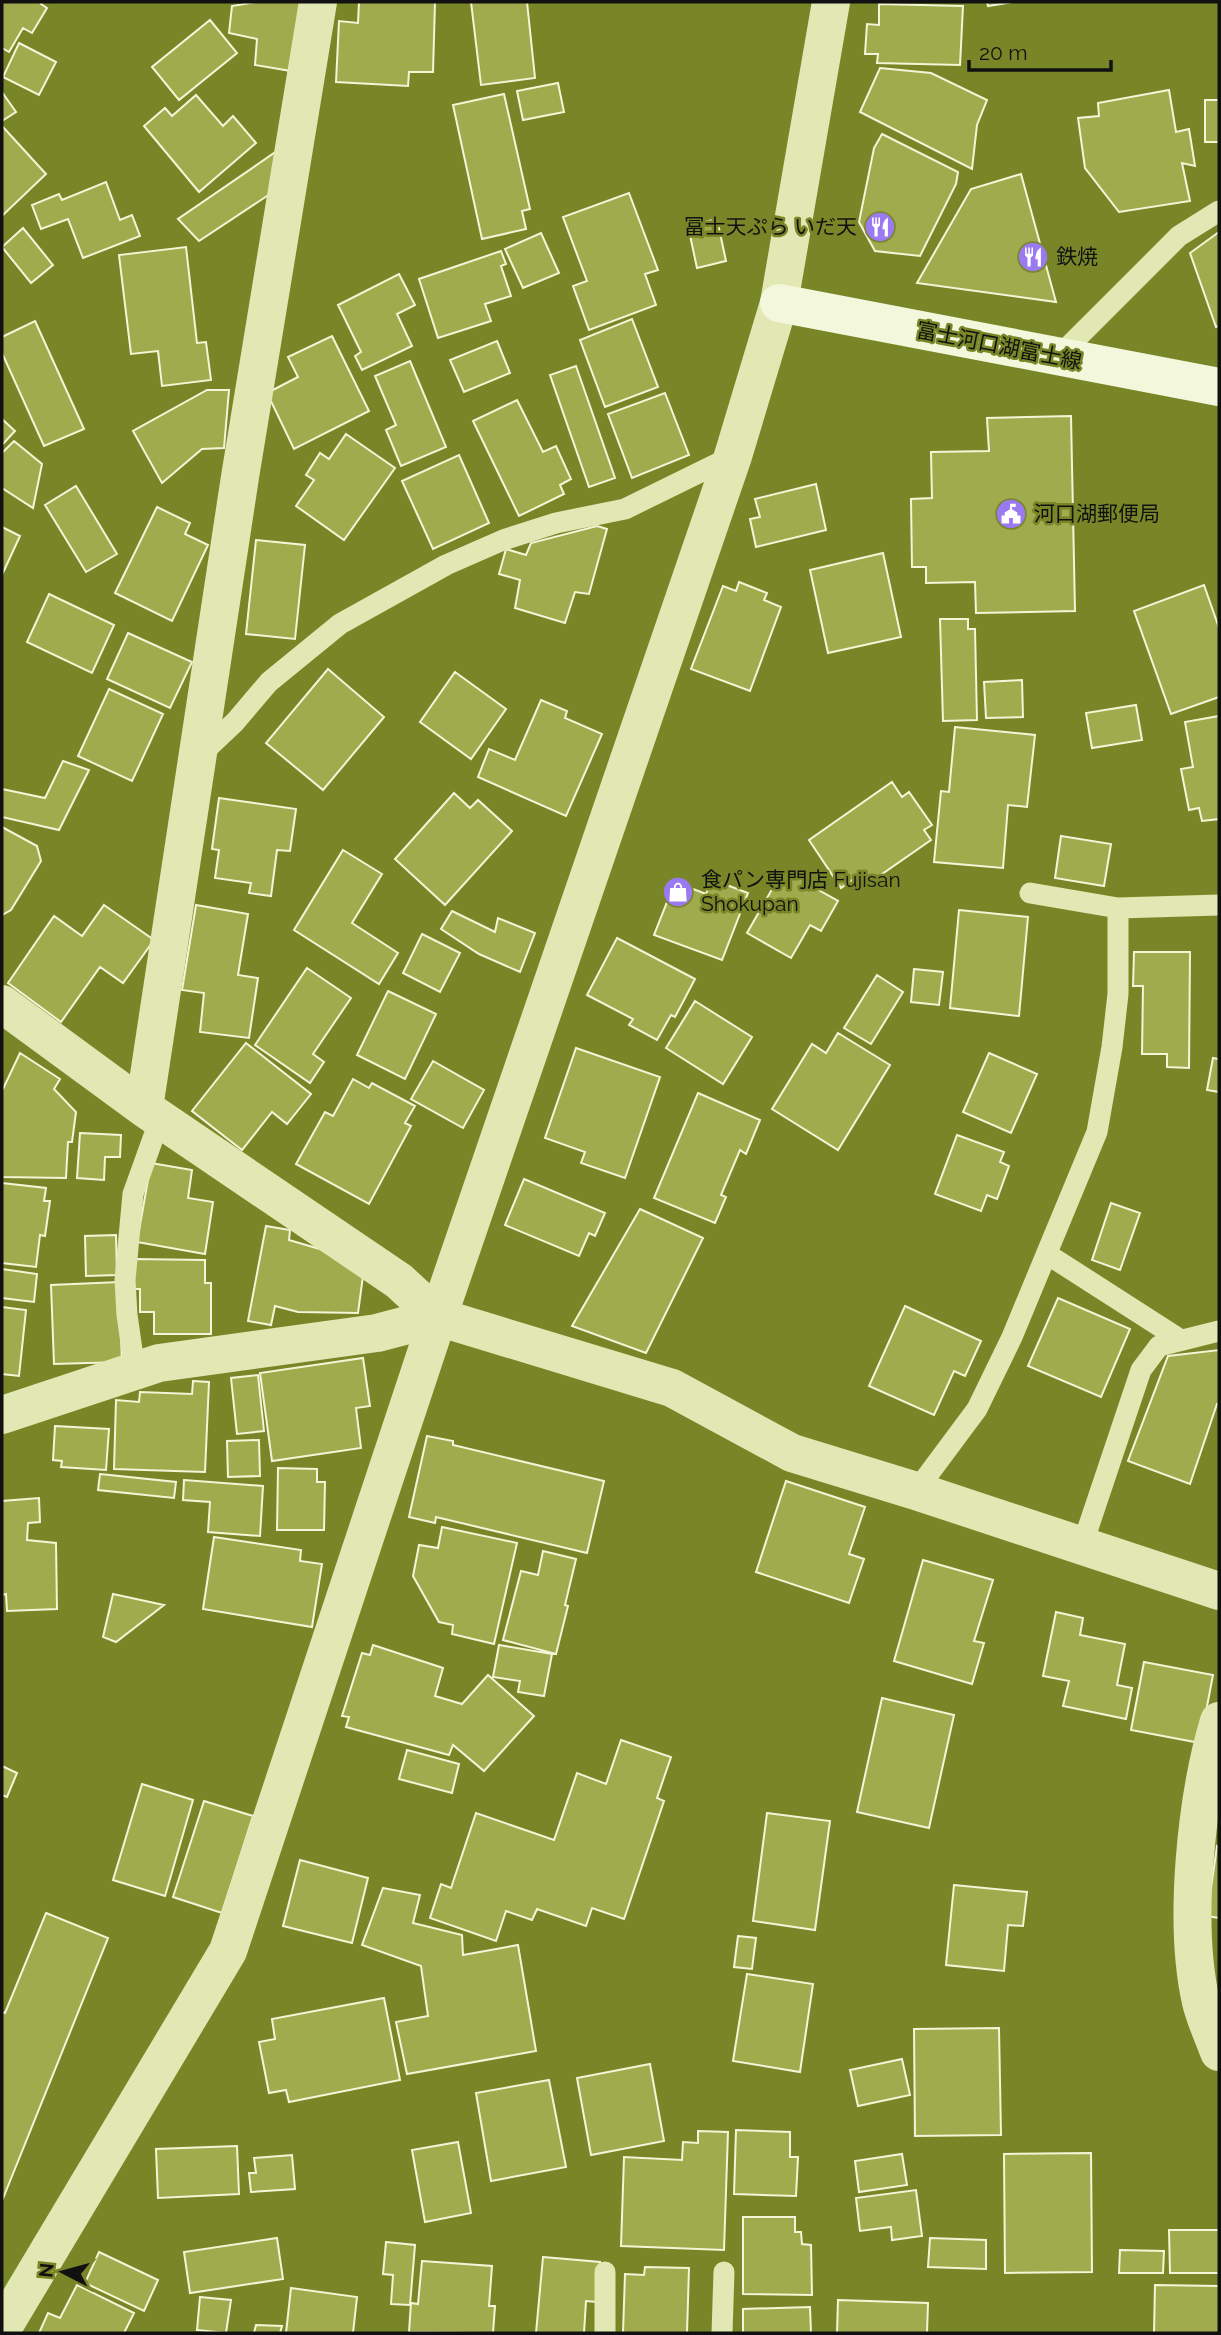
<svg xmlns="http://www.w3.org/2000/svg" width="1221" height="2335" viewBox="0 0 1221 2335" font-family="Raleway,'Noto Sans JP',sans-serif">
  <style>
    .building { fill: #9fab4c; stroke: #f2f6d6; stroke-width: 2 }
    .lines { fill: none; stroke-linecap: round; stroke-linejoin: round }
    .service { stroke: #e1e8b3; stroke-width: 21 }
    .minor { stroke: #e1e8b3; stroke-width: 38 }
    .tertiary { stroke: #e1e8b3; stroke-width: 38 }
    .secondary { stroke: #f3f7dc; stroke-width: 38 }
    .labels { text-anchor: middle; stroke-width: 5; stroke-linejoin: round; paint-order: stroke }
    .poi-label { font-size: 21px; fill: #111; stroke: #798628; text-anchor: start }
    .street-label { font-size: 21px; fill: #111; stroke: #798628 }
  </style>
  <rect width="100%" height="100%" fill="#798628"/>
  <path class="building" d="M2,2H42L41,4L47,8L32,33L23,28L9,52L2,48Z
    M256,2H305L291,71L255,65L257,39L229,33L232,6Z
    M359,2H435L433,72H409L408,86L336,82L339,21L358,23Z
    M471,2H527L535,78L481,85Z
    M987,2H1013L988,6Z
    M879,4L963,6L960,65L877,63L878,54H865L867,24L879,25Z
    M210,20L237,53L179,100L152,67Z
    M19,43L56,62L39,95L3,77Z
    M880,68L931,73L987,100L977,125L972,169L860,112Z
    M558,83L564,112L523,120L517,91Z
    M1169,90L1176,132L1189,129L1195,166L1182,163L1190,201L1119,212L1085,168L1078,118L1099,116L1098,103Z
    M2,92L16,112L2,121Z
    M504,94L530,209L522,211L526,229L482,239L453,105Z
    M196,95L223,126L233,116L256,143L199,192L144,126L165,108L172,116Z
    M1205,100H1219V142H1205Z
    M3,127L46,174L2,216V128Z
    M882,134L958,172L956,184L920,256L875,251L859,222L874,148Z
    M277,151L270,194L199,241L178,219Z
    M1021,174L1056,302L917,283L971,189Z
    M106,182L120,220L132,215L140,236L83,258L68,219L41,229L32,205L59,194L62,200Z
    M629,193L658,270L645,274L656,305L589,330L573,286L587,281L563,217Z
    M717,219L726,261L697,268L688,226Z
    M23,228L53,265L31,283L2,247Z
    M1219,232V326L1216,327L1190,253Z
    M541,233L559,273L523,288L505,249Z
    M186,247L197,343L206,342L211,380L162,386L158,351L131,354L119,255Z
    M501,251L506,264L501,266L511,296L485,304L491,321L438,338L419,279Z
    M399,274L415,305L397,314L412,346L362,370L355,356L361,352L338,305Z
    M632,319L658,387L605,407L580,340Z
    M35,321L84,429L44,446L2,353V337Z
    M332,336L369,411L294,449L267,393L298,377L288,357Z
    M497,341L510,373L464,392L450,360Z
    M410,361L446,447L401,466L386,430L396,425L375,376Z
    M576,366L615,478L589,487L550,375Z
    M207,390H229L224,448L202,449L162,483L133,431Z
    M665,393L689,455L632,478L608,414Z
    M517,400L543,452L556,446L571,479L560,485L564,494L519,516L473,421Z
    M1071,416L1075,611L976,613L975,582L926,583V567H912L911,499L932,498L931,452L989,451L987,418Z
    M2,419L15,431L2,445Z
    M346,434L395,468L344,540L296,506L314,480L306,475L320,453L329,459Z
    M14,441L42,464L33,508L2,488V453Z
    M459,455L489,523L433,549L402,481Z
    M816,484L826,530L756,547L750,519L760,517L755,499Z
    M76,486L117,554L86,572L45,505Z
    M157,507L190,523L185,534L208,545L172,621L115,593Z
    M597,526L607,529L589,594L575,592L565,623L515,608L520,580L499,574L506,549L526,555L531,543Z
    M2,527L20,536L2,575Z
    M256,540L305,545L295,639L246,634Z
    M883,553L901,637L828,653L810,570Z
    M739,582L767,593L764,600L781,607L750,691L691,669L723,586L736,591Z
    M1204,585L1219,628V697L1171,714L1134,611Z
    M49,594L114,625L92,673L27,642Z
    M940,619H968V629H975L977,720L943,721Z
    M128,633L192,662L170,708L107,679Z
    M328,669L384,717L323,790L266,743Z
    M455,672L506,709L471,759L420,722Z
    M1022,680L1023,717L986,718L984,682Z
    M109,689L163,714L132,781L78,756Z
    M541,700L567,711L565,718L602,734L566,816L478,777L489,749L515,760Z
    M1136,705L1142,740L1092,748L1086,713Z
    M1219,716V819L1202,821L1199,808L1189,810L1181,769L1193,767L1185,722Z
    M955,727L1035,735L1027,807L1008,805L1003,868L934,862L941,791L949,792Z
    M63,761L89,770L59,830L2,817V789L45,798Z
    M892,782L902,797L909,792L932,825L924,830L931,840L869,883L862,873L841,888L809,840Z
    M454,793L470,808L478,800L512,831L445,905L395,859Z
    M219,798L296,809L290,851L277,850L271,896L249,893L251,883L215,878L219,850L212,849Z
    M2,827L37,846L41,861L11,910L2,915Z
    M1061,836L1111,844L1104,886L1055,878Z
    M343,850L382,874L352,923L398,953L379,984L294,930Z
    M783,870L838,901L821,931L810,925L791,958L747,933Z
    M711,879L748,893L722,960L654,935L675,882L706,894Z
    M104,905L154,940L123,983L100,967L61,1022L8,983L54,916L82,936Z
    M196,905L248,914L238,975L258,978L249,1038L200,1032L204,993L182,990Z
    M959,910L1028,917L1019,1016L950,1008Z
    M452,911L495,932L498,918L535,933L520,972L479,954L441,929Z
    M422,934L460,953L440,992L403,973Z
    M617,938L695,979L675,1017L671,1015L657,1040L629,1025L633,1019L587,995Z
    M1134,952H1190L1189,1068L1167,1067V1054H1142L1143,986H1133Z
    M307,968L351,998L313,1054L324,1062L310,1083L255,1045Z
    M914,969L943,972L939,1005L911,1002Z
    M877,975L903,992L871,1044L844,1028Z
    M388,991L436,1014L405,1079L357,1055Z
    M695,1001L752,1037L723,1084L666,1048Z
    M838,1033L890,1065L838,1150L772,1109L812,1044L826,1053Z
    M246,1043L311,1094L287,1124L272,1112L242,1150L192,1111Z
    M576,1048L660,1077L625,1178L581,1163L585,1152L545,1138Z
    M20,1053L60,1079L54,1089L76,1112L72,1142H68L66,1178L2,1177V1091Z
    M989,1053L1037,1074L1011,1133L963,1112Z
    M1213,1058L1219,1059V1092L1207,1090Z
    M433,1061L484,1090L463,1128L411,1099Z
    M353,1079L369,1088L372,1083L415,1106L405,1123L411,1126L369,1204L296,1164L325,1112L333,1116Z
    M698,1093L760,1120L746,1154L740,1150L721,1195L726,1197L715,1223L654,1198Z
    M80,1133L121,1135L120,1157H105L104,1180L77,1178Z
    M957,1135L1004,1152L1000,1162L1009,1166L997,1199L987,1195L981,1211L935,1194Z
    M151,1163L192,1170L188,1198L213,1202L205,1254L137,1242Z
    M524,1179L605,1213L595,1236L589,1233L579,1256L505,1225Z
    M2,1183L46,1188L44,1201H50L45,1236L40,1235L36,1267L2,1263Z
    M1111,1203L1140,1213L1120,1270L1092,1260Z
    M640,1209L703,1238L646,1353L572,1326Z
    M266,1226L290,1230L289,1240L323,1250L363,1276L358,1313L298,1312L275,1306L271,1325L248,1321Z
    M116,1235L117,1275L86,1276L85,1236Z
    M134,1259L205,1260V1283H211V1334H154V1312H140V1289H134Z
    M2,1269L37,1274L34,1302L2,1298Z
    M119,1282L122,1362L54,1364L51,1285Z
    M1058,1298L1130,1329L1101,1397L1028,1366Z
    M905,1306L981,1341L965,1376L954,1371L934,1415L869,1386Z
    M2,1307L26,1310L19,1376L2,1374Z
    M1219,1350V1404H1217L1190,1484L1128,1461L1168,1356Z
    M363,1358L370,1406L356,1408L361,1448L272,1461L260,1373Z
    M258,1375L264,1431L237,1434L231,1378Z
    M193,1381L209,1382L205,1472L114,1469L116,1400L139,1402L140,1392L192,1394Z
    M55,1426L109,1429L106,1470L61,1467L62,1461L53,1460Z
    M427,1436L453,1441V1445L604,1481L587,1553L436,1517L435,1523L409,1517Z
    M259,1440L260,1476L228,1477L227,1441Z
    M278,1468L317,1469V1482H325L324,1530H277Z
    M100,1474L176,1482L174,1498L98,1490Z
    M184,1480L263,1486L260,1536L208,1532L210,1502L183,1500Z
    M786,1481L865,1507L849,1554L864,1559L849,1603L756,1572Z
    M39,1498L40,1522L28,1523L27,1540L56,1543L57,1609L7,1611L6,1594L2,1595V1501Z
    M442,1527L517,1543L494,1644L452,1634L453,1625L439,1622L413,1576L419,1545L438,1548Z
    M214,1537L301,1550L300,1561L322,1564L312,1627L203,1609Z
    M543,1551L576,1559L565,1605L568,1606L556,1654L503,1640L521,1571L538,1575Z
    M923,1560L993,1580L974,1641L984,1643L972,1684L894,1661Z
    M113,1594L164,1605L116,1642L103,1637Z
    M1056,1612L1083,1618L1080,1635L1125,1644L1117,1685L1132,1688L1126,1719L1063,1706L1069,1681L1043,1676Z
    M373,1645L443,1668L435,1696L462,1704L488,1675L534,1716L484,1771L453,1745L449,1755L346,1727L349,1717L342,1716L362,1653L370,1655Z
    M499,1645L552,1654L544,1696L518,1692L520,1681L493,1677Z
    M1144,1662L1213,1675L1200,1743L1131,1730Z
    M882,1698L954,1715L929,1828L857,1812Z
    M621,1740L671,1757L657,1798L664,1801L624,1919L592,1908L586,1926L537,1909L532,1920L506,1911L496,1941L430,1918L441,1884L451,1888L476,1813L554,1840L577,1773L606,1784Z
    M407,1750L459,1764L452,1793L399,1779Z
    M2,1766L17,1773L7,1797L2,1795Z
    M142,1784L193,1800L165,1896L113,1880Z
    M204,1801L253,1816L222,1913L173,1897Z
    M767,1813L830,1821L815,1930L753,1921Z
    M1217,1846L1219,1847V1918L1207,1916Z
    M300,1860L368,1878L352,1943L283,1926Z
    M954,1885L1027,1892L1023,1926L1008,1925L1004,1971L946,1965Z
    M383,1888L420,1895L413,1923L462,1935L463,1955L518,1945L536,2051L407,2074L396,2022L428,2016L421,1966L362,1945Z
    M46,1913L108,1938L2,2201V2012L5,2013Z
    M738,1936L756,1938L752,1969L734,1967Z
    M747,1974L813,1984L800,2072L733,2061Z
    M384,1998L400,2080L289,2102L286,2090L269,2093L259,2042L275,2039L272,2019Z
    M999,2028L1001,2135L915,2136L914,2029Z
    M902,2059L910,2095L858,2106L850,2070Z
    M650,2064L664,2141L591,2155L577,2078Z
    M549,2080L566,2167L491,2181L476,2093Z
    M736,2130L790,2132V2157H798L796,2196L734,2194Z
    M698,2131L728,2132L724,2250L621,2246L624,2157L682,2160L683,2142L698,2143Z
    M458,2142L471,2213L425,2222L412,2150Z
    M237,2146L239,2194L158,2198L156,2149Z
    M1091,2153L1092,2272L1005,2273L1004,2154Z
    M902,2154L907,2185L859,2192L855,2161Z
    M292,2155L295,2189L251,2192L249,2173H256L254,2158Z
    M916,2190L922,2236L892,2240L891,2227L860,2231L856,2198Z
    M743,2217H795V2232H801L802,2244L811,2245L812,2295L743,2294Z
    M1169,2230H1219V2273H1170Z
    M277,2238L283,2279L190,2293L184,2252Z
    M930,2238L986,2240V2269L928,2267Z
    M386,2242L415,2245L410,2305L391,2304L393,2275L383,2274Z
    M1120,2250L1164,2251L1163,2273H1119Z
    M99,2252L158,2280L144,2311L85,2283Z
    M543,2257L600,2262L597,2302L586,2301L584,2333H536Z
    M422,2261L492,2266L489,2306H495L493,2333L409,2332L411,2303L418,2304Z
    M645,2267L689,2268L687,2333H623L625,2274L644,2275Z
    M77,2285L134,2313L124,2333H39L48,2313L60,2318Z
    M1155,2285L1219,2286V2333H1154Z
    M291,2288L357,2297L353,2333H286Z
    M200,2297L231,2300L226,2333L197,2330Z
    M838,2300L928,2303L927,2333H837Z
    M810,2307L811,2333H743V2309Z
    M256,2325L282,2326L280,2333H254Z"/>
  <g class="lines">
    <path class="service" d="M1058,357L1179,236L1219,211
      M199,756L235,722L269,682L340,624L446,565L503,540L556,523L625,509L733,456
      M1030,893L1118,908L1219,905
      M1047,1254L1181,1340
      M135,1371L127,1315L125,1280L133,1194L160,1119
      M916,1491L977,1409L1012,1337L1097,1132L1112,1047L1118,994V908
      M1082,1546L1141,1370L1159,1346L1219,1331
      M605,2333V2272
      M722,2333L724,2272"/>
    <path class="minor" d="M2,1004L144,1108L399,1281L438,1317
      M144,1108L240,477L318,2
      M2,1415L159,1363L377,1333L438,1317
      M1219,1721C1196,1798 1183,1923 1201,2002C1205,2019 1213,2035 1219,2052"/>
    <path class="tertiary" d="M438,1317L672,1388L792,1453L916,1491L1219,1591
      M2,2329L228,1951L438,1317L733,456L779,303L831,2"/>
    <path class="secondary" d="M779,303L1219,387"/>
  </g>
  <defs>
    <g id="restaurant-disc" transform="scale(1.575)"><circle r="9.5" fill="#9b79f0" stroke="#798628"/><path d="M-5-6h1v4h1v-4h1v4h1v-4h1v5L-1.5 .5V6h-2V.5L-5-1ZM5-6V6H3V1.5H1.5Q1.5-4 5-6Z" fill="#fff"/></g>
    <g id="civic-disc" transform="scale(1.575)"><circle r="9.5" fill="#9b79f0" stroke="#798628"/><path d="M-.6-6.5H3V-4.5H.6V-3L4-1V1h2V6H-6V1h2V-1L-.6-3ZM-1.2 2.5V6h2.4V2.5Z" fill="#fff"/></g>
    <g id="shop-disc" transform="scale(1.575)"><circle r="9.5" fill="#9b79f0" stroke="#798628"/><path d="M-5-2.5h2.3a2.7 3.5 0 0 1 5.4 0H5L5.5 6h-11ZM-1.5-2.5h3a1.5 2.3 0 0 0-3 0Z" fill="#fff"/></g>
  </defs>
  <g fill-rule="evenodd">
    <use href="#restaurant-disc" x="880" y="227"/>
    <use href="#restaurant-disc" x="1033" y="257"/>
    <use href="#civic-disc" x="1011" y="514"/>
    <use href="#shop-disc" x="678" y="892"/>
  </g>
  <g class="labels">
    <g class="poi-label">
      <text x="857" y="234" text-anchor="end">冨士天ぷら いだ天</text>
      <text x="1056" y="264">鉄焼</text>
      <text x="1034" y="521">河口湖郵便局</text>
      <text x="701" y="887">食パン専門店 Fujisan<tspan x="701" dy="24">Shokupan</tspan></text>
    </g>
    <g class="street-label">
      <text transform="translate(999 346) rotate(11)" y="7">富士河口湖富士線</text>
    </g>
  </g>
  <rect width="1221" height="2335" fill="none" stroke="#111111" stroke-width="7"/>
  <g transform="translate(63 2272) rotate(276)" stroke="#798628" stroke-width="5" paint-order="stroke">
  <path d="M0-5L12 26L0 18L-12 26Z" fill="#111111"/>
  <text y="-10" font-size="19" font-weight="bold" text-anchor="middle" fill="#111111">N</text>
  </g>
  <path d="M969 60v10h142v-10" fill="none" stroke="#111111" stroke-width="3.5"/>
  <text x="979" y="60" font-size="21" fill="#111111" stroke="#798628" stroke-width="5" paint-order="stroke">20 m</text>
</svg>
